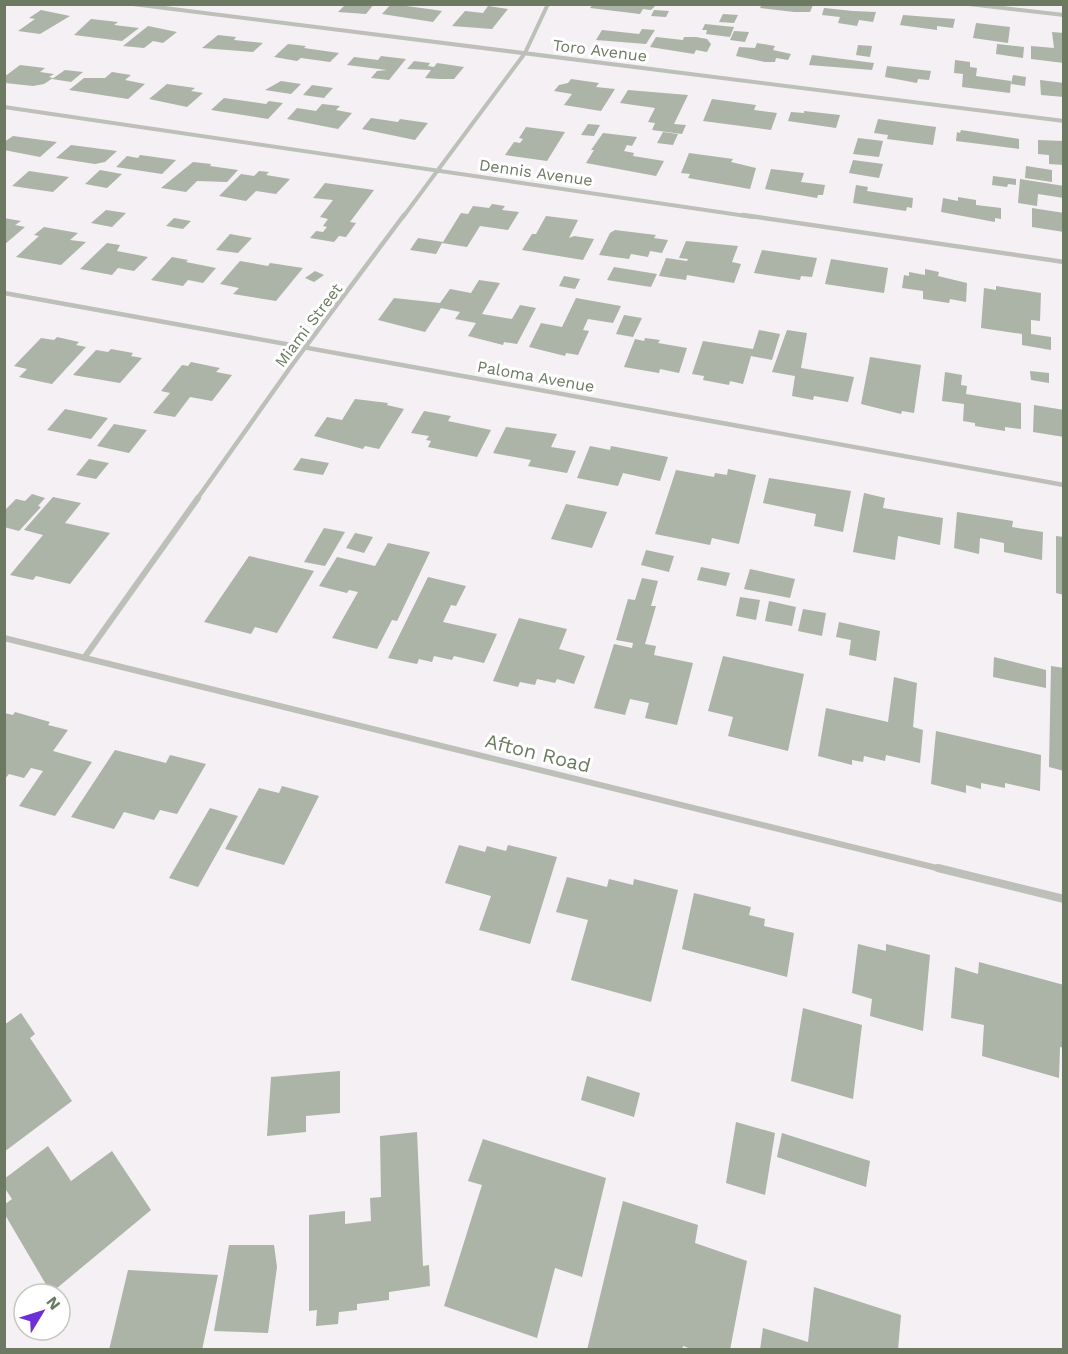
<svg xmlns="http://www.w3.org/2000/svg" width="1068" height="1354" viewBox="0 0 1068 1354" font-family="'Work Sans',sans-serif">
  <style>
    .building { fill: #acb3a7 }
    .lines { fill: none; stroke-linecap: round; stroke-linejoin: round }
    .street-far3 { stroke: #bcc0b8; stroke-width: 4 }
    .street-far2 { stroke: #bcc0b8; stroke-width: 4.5 }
    .street-far1 { stroke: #bcc0b8; stroke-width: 6 }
    .street { stroke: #bcc0b8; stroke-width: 8 }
    .labels { text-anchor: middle; stroke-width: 6; stroke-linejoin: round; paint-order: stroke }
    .far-street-label { font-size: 16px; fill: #6b7a61; stroke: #fff }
    .street-label { font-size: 20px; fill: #6b7a61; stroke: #fff }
  </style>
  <rect width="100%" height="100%" fill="#f4f0f4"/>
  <path class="building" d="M346,4H374L366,14L338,12Z
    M391,4L429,9L442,11L433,22L382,14Z
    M593,4H657L651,10L643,9L640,14L590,8Z
    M762,4H810L813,5L810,12H794L760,8Z
    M488,6L508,9L492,29L452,26L465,11L483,13Z
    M824,8L853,11L876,12L873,22L859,20L857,26L838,23L840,17L822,15Z
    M41,10L70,16L40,34L18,31L35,19L29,18Z
    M654,10L669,11L666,17L651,16Z
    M723,14L738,15L734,23L719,22Z
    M903,15L955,19L953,28L937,26V30L900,25Z
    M91,19L118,22L114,25L139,28L122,41L74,35Z
    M976,23L1010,27L1008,43L973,38Z
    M705,24L734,27L730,37L706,34L707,30H702Z
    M148,26L177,32L163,43L153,41L144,48L123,46Z
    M642,29L655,30L646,44L596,40L602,30L639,34Z
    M734,31L749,32L745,42L730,40Z
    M1052,32L1064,33V63L1031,59V46L1054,48Z
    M218,35L236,37L234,40L263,43L253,52L202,48Z
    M656,37L683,40L684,37H696L707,39L711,44L707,52L696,50L694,54L650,47Z
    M757,43L775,46L773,50L791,54L788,60L776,58L775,62H765L736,56L739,47L755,48Z
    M288,44L306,46L304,48L339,53L330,62L301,58L297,61L274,57Z
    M997,44L1024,47L1023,58L996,54Z
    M858,45L872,46L870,57L856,55Z
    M812,55L874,63L872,70L809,65Z
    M381,56L406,59L389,80L371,78L377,71L387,70L347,65L354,57L378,60Z
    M955,60L970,62V67L977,68L976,76L1011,81L1010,93L962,87L963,74L954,73Z
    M414,61L430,63L428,66L434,67L437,63L464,67L454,79H439L425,78L431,70L407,69Z
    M20,65L45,68L40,72L54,74L49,77L53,78L44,84L33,86L5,83L7,82L4,81V77Z
    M887,66L931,71L929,80L918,79L917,83L885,77Z
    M65,70L83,72L71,82L52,79Z
    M112,72L131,75L125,80L145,84L128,99L69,90L84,78H105Z
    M1013,75L1026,77L1025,86L1011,84Z
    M571,79L599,83L596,87L615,89L601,111L564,105L572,94L554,91L559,85L568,83Z
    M1040,80L1064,83V97L1041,95Z
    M281,81L301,84L291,94L265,90Z
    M167,84L195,88L191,91L203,93L187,107L149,99Z
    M312,85L333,88L324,98L303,95Z
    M628,90L688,95L674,124L686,125L682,134L652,130L655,123L648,122L655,108L620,103Z
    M224,98L266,104L269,101L283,103L268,119L211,110Z
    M712,99L756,105L754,110L777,113L771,130L703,121Z
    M322,104L340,106L336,110L352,113L338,129L287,119L297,108L316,111Z
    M804,111L840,115L836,128L788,121L791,112L804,113Z
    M371,118L398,122L400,119L428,123L415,140L362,129Z
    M878,119L936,127L933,145L887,139L888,135L874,133Z
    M588,124L600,125L594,136L581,135Z
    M526,127L565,132L547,161L505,155L514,142L520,143L523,139L519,138Z
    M961,130L1019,139V149L956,141L957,132L960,133Z
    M663,132L678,134L673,145L657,143Z
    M603,133L637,137L632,146L627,145L624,151L634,153L633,156L664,161L656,176L586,163L594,150H591Z
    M13,136L57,142L40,157L4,150V142Z
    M858,138L883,141L879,157L853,154Z
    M1038,140L1064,141V165L1049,164V155L1038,154Z
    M71,145L117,151L105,162L95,164L56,158Z
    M689,153L733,159L731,162L756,168L750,189L688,178L690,174L681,173Z
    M140,155L176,160L162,174L116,167L127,156L138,158Z
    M853,160L883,164L879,178L849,173Z
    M193,162L211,164L210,166L238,170L227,182L197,181L186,192L161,188Z
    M1026,166L1052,170V182L1025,178Z
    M771,169L804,173L801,182L825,185L823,195H818L817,198L765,189Z
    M100,170L122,174L107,188L85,184Z
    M29,171L69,177L53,192L12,186Z
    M259,171L269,172L266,175L290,179L276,194L256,191L246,201L219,196L241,174L254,176Z
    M993,176L1016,179V185L1008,184L1007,187L992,185Z
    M1020,179L1064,186V198L1038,194L1037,206L1018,203Z
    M325,183L374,190L350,222L356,223L346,237L339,236L334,242L310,238L316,231L323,232L327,227L323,226L328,219L320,217L333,200L313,198Z
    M856,185L868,187L867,191L913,198L912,208L907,207L906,211L853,203Z
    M958,197L976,200V205L1001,208V219L995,218V222L941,212L943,198L958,201Z
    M492,204L505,206L502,210L519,212L508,230L480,226L467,247L442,243L436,254L410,250L418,238L443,242L461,213L468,214L473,206L489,208Z
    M1032,208L1064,213V232L1032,227Z
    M106,210L126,213L112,227L91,223Z
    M546,216L578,220L569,238L574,236L594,239L583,260L522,250L532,234H536Z
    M4,218L21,221L15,225L25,227L4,245Z
    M174,218L191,221L183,229L166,226Z
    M44,227L78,233L70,240L86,242L61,265L16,257L39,236L34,235Z
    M615,230L656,235L654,238L668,240L662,253L650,251L648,257L631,254L629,259L599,255L610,233Z
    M230,234L252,238L238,253L216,250Z
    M686,241L738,246L732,262L741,264L734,283L687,275L686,280L659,276L666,258L687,261L688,259L679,258Z
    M107,243L120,245L117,251L148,257L134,271L118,268L112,275L80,269Z
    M762,250L817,258L812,277L801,276L800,280L754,273Z
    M172,257L188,260L186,262L216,268L203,283L188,280L183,286L151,280Z
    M831,259L888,268L884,293L825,284Z
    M240,261L268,266L270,263L303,268L276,301L233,294L239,288L220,284Z
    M614,267L657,274L651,287L607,280Z
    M925,269L939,272L938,276L967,283L966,302L950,299L949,303L923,299V291L902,288L904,275L909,276V272L925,275Z
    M315,271L324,275L314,282L305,278Z
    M564,276L580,279L575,289L559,286Z
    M479,280L500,283L482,314L512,319L520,305L536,308L517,344L504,342L503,345L468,336L476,323L455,319L460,312L441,308L425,332L378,320L394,298L440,303L450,289L471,293Z
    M996,286L1041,293L1040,321L1031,320V334L1051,337V350L1022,345V334L981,328L984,288L996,290Z
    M576,298L621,306L613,323L588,319L583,330L589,331L578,355L566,353L565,356L529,347L541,323L562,327Z
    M624,315L642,318L633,337L616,334Z
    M759,330L780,334L772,360L751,356L743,384L730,381L729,385L703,380L704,376L692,374L703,341L753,349Z
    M787,330L807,333L801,368L854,377L848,402L814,396L813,400L792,396L795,376L772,372Z
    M57,337L79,342L76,345L86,347L52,384L19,377L27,369L14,366L41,338L54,340Z
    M645,338L660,340L658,343L687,348L679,373L660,369L659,373L624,367L635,339L644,341Z
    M111,349L133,353L131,356L142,358L120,383L73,375L96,350L108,352Z
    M870,357L921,365L914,413L902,411L901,414L861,404Z
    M191,362L220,368L216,372L232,375L212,401L190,397L175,417L153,413L170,393L161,391L182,365L188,366Z
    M1030,371L1049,373V383L1031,380Z
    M945,372L962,375L961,385L967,386L966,394L1021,403V429L1005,427V431L975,426V423L963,421L964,404L942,401Z
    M355,399L388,403L387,405L404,409L379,449L365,446L363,449L314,436L327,417L342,420Z
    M1034,405L1064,410V437L1033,432Z
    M65,409L108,418L91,439L47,430Z
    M424,411L451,416L448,421L491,430L477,457L428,447L431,441L426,440L429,436L411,433Z
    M114,424L147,430L129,453L97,446Z
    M506,427L557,434L551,447L576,451L567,473L528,466L531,460L493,453Z
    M590,446L610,450L611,446L668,457L660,481L623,473L618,486L577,478Z
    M301,458L329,463L323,475L293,470Z
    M89,459L109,463L96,479L76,475Z
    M728,469L756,475L739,544L712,538L710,545L655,534L676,470L714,477L715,473L727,475Z
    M769,478L851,491L843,532L814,526L816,514L763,503Z
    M864,493L885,498L883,508L943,518L940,545L898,536L895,560L853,552Z
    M32,494L45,498L38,506L41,507L19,531L4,527V511L16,499L25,501Z
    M53,497L81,503L65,523L110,533L70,584L36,576L33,580L10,575L43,535L24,530Z
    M566,504L607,512L592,548L551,539Z
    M957,512L1013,521L1012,527L1043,532L1042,560L1004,552V543L980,538L979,554L954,548Z
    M324,528L345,532L325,566L304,562Z
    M355,533L373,537L364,553L346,548Z
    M1056,536L1064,537V595L1056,593Z
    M388,543L430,552L397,621L392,620L377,649L332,638L358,592L349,590L347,593L319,586L337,557L375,566Z
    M646,550L674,556L669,572L641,565Z
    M249,556L314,571L277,633L255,627L251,634L204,622Z
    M701,567L730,573L726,586L697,580Z
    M750,569L795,579L790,598L744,589Z
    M428,577L466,586L456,606L451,605L443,622L497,634L484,663L454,656L452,660L434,656L432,662L419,659L417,664L388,658Z
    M642,578L658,581L651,606H656L645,644L656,646L654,655L693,663L677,725L645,718L649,703L630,699L625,715L594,708L614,644L632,648L633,643L616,640L628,599L635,600Z
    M740,597L760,600L756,620L736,616Z
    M769,601L796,607L792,626L765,621Z
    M803,609L826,613L822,636L798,631Z
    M519,618L567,629L559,649L585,656L574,684L557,679L555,683L537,679L535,685L520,682L518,687L493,681Z
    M839,622L880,631L876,661L849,655L851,640L836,637Z
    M723,656L804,674L788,751L728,736L733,717L708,711Z
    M994,657L1046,670V688L993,677Z
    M1051,666L1064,668V771L1049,767Z
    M894,677L917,683L913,727L923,730L920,763L886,755L885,761L864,756L863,762L852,760V765L818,756L826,708L888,722Z
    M15,712L50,722L48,725L68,730L53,751L92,762L55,816L19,806L43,771L31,768L24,778L9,774L4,780V713L13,715Z
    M936,731L1041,755L1040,791L1005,783V788L981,783V789L966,785V793L931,784Z
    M115,750L166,763L170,755L206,764L177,814L160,810L154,820L124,812L114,829L71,817Z
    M282,786L319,796L284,865L225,849L259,788L279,793Z
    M210,808L238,816L198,887L169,878Z
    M459,845L485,852L487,846L506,851L508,845L557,857L530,944L479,930L491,896L445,883Z
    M567,877L607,887L609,879L633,885L634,879L678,890L651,1002L571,980L588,920L556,912Z
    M694,893L751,907L749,915L765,919L764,926L794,933L787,977L682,949Z
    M858,944L886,951V944L930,955L923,1031L870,1016L872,999L852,993Z
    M979,962L1064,985V1048L1060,1047L1059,1078L982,1056L984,1025L951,1018L955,967L978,974Z
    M803,1008L862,1025L853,1099L791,1081Z
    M21,1013L35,1034L30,1038L72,1101L4,1152V1025Z
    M340,1071V1113L306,1116V1132L267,1136L271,1077Z
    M587,1076L640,1093L634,1117L581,1100Z
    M736,1122L775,1133L765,1195L726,1183Z
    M417,1132L423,1266L429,1265L430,1286L389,1292V1300L357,1304V1310L339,1312L338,1324L316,1326L317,1310L309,1311V1215L345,1211V1224L371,1221L370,1198L381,1197L380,1136Z
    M782,1133L870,1161L866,1187L777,1157Z
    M483,1139L606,1178L582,1277L555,1268L537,1338L444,1306L482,1185L468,1181Z
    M48,1146L71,1181L112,1151L151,1210L51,1293L4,1213V1205L12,1199L4,1187V1179Z
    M623,1201L698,1225L695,1243L747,1261L730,1350H694L683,1346L682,1350H587Z
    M229,1245H274L277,1267L268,1333L214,1331Z
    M128,1270L218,1275L202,1350H109Z
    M814,1287L901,1315L898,1350H760L763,1328L808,1342Z"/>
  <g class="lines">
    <path class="street-far3" d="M133,4L1064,121
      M969,4L1064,15
      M4,107L753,217
      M403,217L525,53L548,4"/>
    <path class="street-far2" d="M743,215L1064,262
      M4,293L1064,485
      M197,499L292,365L404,215"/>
    <path class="street-far1" d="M4,638L945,870
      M84,658L198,498"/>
    <path class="street" d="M938,868L1064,899"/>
  </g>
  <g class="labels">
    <g class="far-street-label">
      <text transform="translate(600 50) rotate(7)" y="6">Toro Avenue</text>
      <text transform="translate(536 172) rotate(8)" y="6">Dennis Avenue</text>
      <text transform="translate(308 325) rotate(-53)" y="6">Miami Street</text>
      <text transform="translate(536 376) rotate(10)" y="6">Paloma Avenue</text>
    </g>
    <g class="street-label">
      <text transform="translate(538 753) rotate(14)" y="7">Afton Road</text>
    </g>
  </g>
  <rect width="1068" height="1354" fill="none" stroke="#6b7a61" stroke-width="12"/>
  <g transform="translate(42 1312) rotate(52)"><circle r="28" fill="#ffffff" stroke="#c4cac0" stroke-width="1.5"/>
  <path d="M0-4.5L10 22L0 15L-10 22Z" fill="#6d2ed7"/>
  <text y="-9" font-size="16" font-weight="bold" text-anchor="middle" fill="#6b7a61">N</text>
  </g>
</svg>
